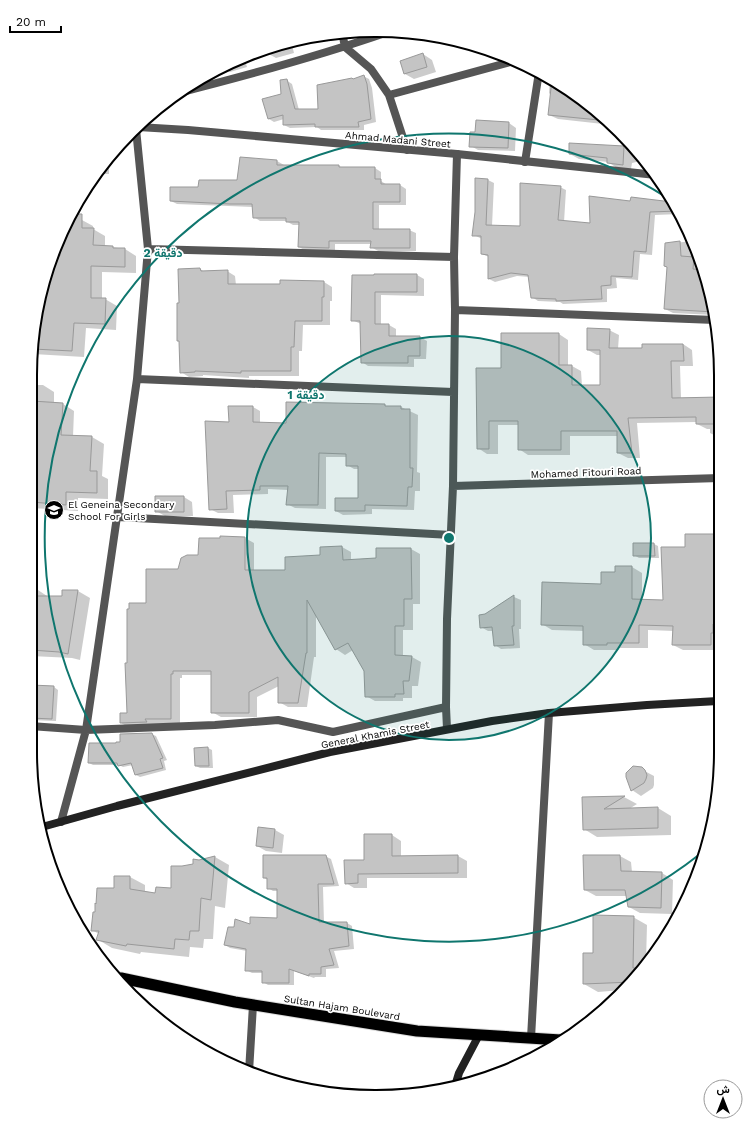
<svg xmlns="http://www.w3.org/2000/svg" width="751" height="1127" viewBox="0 0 751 1127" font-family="'Work Sans',Vazirmatn,sans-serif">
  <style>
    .shadow { fill: #0003 }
    .building { fill: #c4c4c4; stroke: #999 }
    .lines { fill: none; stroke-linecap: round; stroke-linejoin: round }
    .trunk-casing { stroke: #dbdbdb; stroke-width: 13 }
    .minor { stroke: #555; stroke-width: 8 }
    .tertiary { stroke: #555; stroke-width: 8 }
    .secondary { stroke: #222; stroke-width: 8 }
    .trunk { stroke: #000; stroke-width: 11 }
    .ring { fill: none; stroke: #0f766e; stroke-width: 2 }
    .labels { text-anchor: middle; stroke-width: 3.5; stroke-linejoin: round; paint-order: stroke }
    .street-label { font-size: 10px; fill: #000; stroke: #fff }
    .poi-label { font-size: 10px; fill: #000; stroke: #fff; text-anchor: start }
    .rim { fill: none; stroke: #000; stroke-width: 2 }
    .centre { fill: #0f766e; stroke: #fff; stroke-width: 2 }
    .ring-label { font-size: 12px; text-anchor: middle; font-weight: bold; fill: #0f766e; stroke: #fff; stroke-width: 3.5; stroke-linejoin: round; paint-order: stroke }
  </style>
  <rect width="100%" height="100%" fill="#fff"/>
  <path class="shadow" d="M291,41L294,53L276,58L267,53L266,49Z
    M423,54L432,60L436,72L414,79L405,74Z
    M244,57L247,67L230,72L222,68L223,66Z
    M363,76L369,79L372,88L376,122L364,125V130H321L317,127L290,128L284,125V119L274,122L269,119L282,95L286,80L292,84L299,110H319L354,80Z
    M550,78L603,116L612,125L558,119L549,115L551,95L549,93Z
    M509,123L516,128L515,151L478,150L471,146L476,133Z
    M570,144L633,148L645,160L632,163L631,169L617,168L608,162L579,159L570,154Z
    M109,158V174H98Z
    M241,158L277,161L284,165V166H339L343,168H375L381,172V181L387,185H400L406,189V205H379V230H409L416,233V251H378L371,247L372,244H335V251H306L299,247L300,225H293L286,221H260L254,217L253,207L177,204L171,201L199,188L238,181Z
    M488,180L494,183L492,226L521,227L560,187L566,190L564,222L591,224L631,202L632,198L673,203L680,214L655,215L652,255L640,254L638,280L616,278L617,288L607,289V302L563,304L560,302L538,301L532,297L530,277L517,276L495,282L489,279V257L482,254V239L474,235Z
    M68,220H82L93,226V229L105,236V246L125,249L136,256V273L102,272V299H105L117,306L116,330L86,328L84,357L33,354V330L66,223Z
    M692,241L709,286L714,315L673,313L665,309L668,268L665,266L666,244Z
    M200,269L205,272L227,271L235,276L236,285H281L324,282L332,287V301H330V325H303L302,351H299V376H249V378L203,375V376L189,377L181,372L180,342L178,341L180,304Z
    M417,275L424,279V296L381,295V325H389L396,329V337H420L427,341L426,359H414V367L368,366L362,362L361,324L352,320L353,276Z
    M609,330L619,335L618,349H643V344H683L692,350L693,366H680L681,398H717V391L720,392V438L710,433V429H707L697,424V422L637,423L640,458H628L618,453V436H570V455H528L519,449V425H498V454H487L478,448L502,369L559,334L568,340V366H572L581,371L582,386H601V355H597L588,350Z
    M33,385H43L54,392V403L63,404L74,411L73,437H92L104,444L102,476L108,479V499L78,498V511L32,508Z
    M287,403L385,405L387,407H401L418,415L417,472L420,473V491H415L414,510L372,509V514L343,515L336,511L359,499V469H354L347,465V457H326V509L295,508L287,504L288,490L268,489V494L233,495L234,513H218L210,509L230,423L253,407L260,411V423L287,424Z
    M184,497L192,502L193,516H165L156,511Z
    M718,535L719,536V650H683L673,645L674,631L648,630V648H617V650H594L584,644V631L552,630L542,624L602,585L616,573L632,567L642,573V600L664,601L686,547Z
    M221,537L245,538L254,543V572H286L342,547L351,552V561L377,559L411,549L420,554V604H413V630H403V657H412L421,662L418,686H412V698H403V701H375L366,696L365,670L353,650L345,655L336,649L316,613V657H314L307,707H288L279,702V686L257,697V717H221L212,712V675H182V678H180V723L130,728L121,723L128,714V664L147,604L179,570L199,556Z
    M634,544H654L658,546L659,558H639L634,555Z
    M31,577L38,581V590L47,596V597H62V591H78L90,598L80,660L72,658L31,656Z
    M514,597L521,600V629H519L520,648L501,649L495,645L494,631H488L481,627L485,615Z
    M54,687L58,690L56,721L30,720V693Z
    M151,734L156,736L167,760L164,761L166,770L140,777L136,775L133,765L123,767L119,765H93L89,763L117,744Z
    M208,748L212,750L213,768H200L196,766L195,749Z
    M637,767L654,776V785L653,788L641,796L632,790L627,777Z
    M624,797L637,804L629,809L658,808L671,816V835L597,837L584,829L583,798Z
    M259,829L275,830L284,835L282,853L266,851L257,846Z
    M365,835H392L401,841V857L458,856L467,861V878H367V888H354L346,883L365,861Z
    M325,856L331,859L339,886L323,887L324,923H347L352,926L354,949L334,951L339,968L326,969V977H315L314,978L294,971V985H268L263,982V973H252L246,970L247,951L230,948L225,945L251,926L278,919V891H273L268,888V880L264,878Z
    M620,856L631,862L632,872L662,873L673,880L672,914L640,913L629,907L627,896H596L585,890Z
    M215,857L229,865L225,908L215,906L213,939H204L203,948L190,947L189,957L141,952L140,954L112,948L97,939L99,934L92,930L96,913L115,889V877H130L145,885V892L156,894L172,889L194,864L199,861Z
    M633,917L647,925L646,962L635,979L622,990L598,992L584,984L594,954Z"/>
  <path class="building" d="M423,53L427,67L404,74L400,61Z
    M364,75L367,84L371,119L358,122L359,127H315V124L283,125V115L268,119L262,99L281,94L280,80L287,79L295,109H318L317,85L352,78L353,79Z
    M552,79L603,116L609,121L548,115Z
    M476,120L509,122L508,148L469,147L470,132H475Z
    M569,143L624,146L623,165L607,163V158L569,154Z
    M240,157L277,160V165H339V167H375V179H381V184H400V202H373V229H410V248H370L371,241H329V248L298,247L299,222H286V218H253L252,204H230L170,201V187H198L199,180H237Z
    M475,178L488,179L486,225L520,226V183L561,186L558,220L590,223L589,196L630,201L631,197L672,202L678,211L650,212L646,252L634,251L632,277L611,276V285L601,286L602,299L556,301V299L531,298L528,275L511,273L488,279V255L481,254V236H472L475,212Z
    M72,214H82V228H94L93,245L113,246V248H125V267L91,266V298H106L105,324L74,323L72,351L33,349V330L56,256H60V242L66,223Z
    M680,241L681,256L694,257L693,269L703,270L709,286L714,312L664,309L667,267L664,266L665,243Z
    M200,268L201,271L228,270V284H280V280L324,281V297H322V321H295L294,347H291V371H241V373L195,371V372L180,373L179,341H177V303H179L178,269Z
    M374,274H417V292H375V324H389V336H420V356H408V363H361L360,321H351L352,275H374Z
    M587,328L610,329L609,348H642V344H683L684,361H671L672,398L720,397V424H696V417L628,418L632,453H617V431H561V450H518V421H489V449H477L476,368H501V333H559V365H572V385H600V350H587Z
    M32,401L63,403L61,435L92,436L90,471H97V493L66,492V505L32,502Z
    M286,402L385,404V406H401V409H410V468H413L412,487H408L407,506L365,505V511H335V498H358V466H346V454L319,453L318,505H286L288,486H260V490L226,491L227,509L209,510L205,421L229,422L228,406H253V422L286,423Z
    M155,496H184V512H155Z
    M685,534H718L719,603H715V624H713V633H711V645H672L673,626L639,625V643H607V645H583V626L541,625L542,582L601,584V572H615V566H632V599L663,600L661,547H685Z
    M220,536L245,537V570H285V557L320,555V547L342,546L343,560L376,558V548H411L412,599H404V626H395V655L412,656L409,681H403L404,694H395V697H365L364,671L348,643L335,650L307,600V653H306L298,703H278V677L249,692V713H211V671H173V674H171V719H145L147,722L120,723V713H127L125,663H127V609H129V603H146V569H178L181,558L187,555H198L199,538H220Z
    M633,543H654L655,556H633Z
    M62,590H78L68,654L59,652L31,650L32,596H62Z
    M514,595V626H512L514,645L494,646L492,627L480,628L479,615L485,614Z
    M31,685L54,686L52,719L31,718Z
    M152,733L163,758L160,759L163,768L135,775L131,763L118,766L117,763H88L89,743H116V742H120V734Z
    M208,747L209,766H195L194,748Z
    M633,766L642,767L645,770L647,775L646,779L644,783L631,791L626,777V773Z
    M625,796L604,809L658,807V828L583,830L582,797Z
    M258,827L275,829L273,848L256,846Z
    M364,834H392V856L458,855V873L358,874V883L345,884L344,860H364Z
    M263,855H326L334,884H318L319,922H347L349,946L329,949L334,965L321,967V974H309V976L289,969V983H262V971H245L246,949L224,945L228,927H234L235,919L250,924V917L277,918V889H267V878H263Z
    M583,855H620L621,871L662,872L661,908L628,907L625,890H584Z
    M215,856L211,900L201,898L199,931H190L189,940L175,939L174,949L127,944L126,946L96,940L99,931H91L93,912H95V903L96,904L97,888H114V876H130V889L155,893L156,887L171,888V866H182L193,864V859L199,860Z
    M593,915L634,916L633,968H643L633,982L583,984V953H593Z"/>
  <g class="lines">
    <g class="trunk-casing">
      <path id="trunk" d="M121,978L235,1002L417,1031L561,1040"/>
    </g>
    <path class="minor" d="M342,32L345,47L371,69L389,95L407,150
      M178,93C249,75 319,56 388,32
      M389,95L514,61
      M525,162L539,72
      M148,249L454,257
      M455,310L715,320
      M137,379L453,392
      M453,486L720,478
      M118,517L451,535
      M30,726L86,730L215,725L278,720L333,732L446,707
      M447,729L446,707L447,619L453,486L455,310L454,257L457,154
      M61,822L86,730L137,379L148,249L136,129
      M531,1038L549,713
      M249,1072L253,1005"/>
    <path class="tertiary" d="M138,127L188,130L457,154L656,175"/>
    <path class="secondary" d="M42,827L117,806L330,752L492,721L549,713L647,705L718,701
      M455,1086L459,1073L479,1035"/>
    <use href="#trunk" class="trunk"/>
  </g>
  <circle cx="449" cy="538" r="202" fill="#0f766e" fill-opacity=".12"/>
  <g class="ring">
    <circle cx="449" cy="538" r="202"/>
    <path d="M700 854A404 404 0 1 1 669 199"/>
  </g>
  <defs>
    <g id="school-disc" transform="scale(1)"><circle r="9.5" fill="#000" stroke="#fff"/><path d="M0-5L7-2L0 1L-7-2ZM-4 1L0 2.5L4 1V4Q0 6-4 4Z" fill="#fff"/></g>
  </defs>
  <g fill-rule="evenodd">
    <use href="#school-disc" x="54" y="510"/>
  </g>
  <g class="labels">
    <g class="street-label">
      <text transform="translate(398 139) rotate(5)" y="4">Ahmad Madani Street</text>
      <text transform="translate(586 472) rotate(-2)" y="4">Mohamed Fitouri Road</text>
      <text transform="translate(375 734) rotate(-11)" y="4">General Khamis Street</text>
      <text transform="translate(342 1007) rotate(9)" y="4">Sultan Hajam Boulevard</text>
    </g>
    <g class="poi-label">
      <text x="68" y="508">El Geneina Secondary<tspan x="68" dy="12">School For Girls</tspan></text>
    </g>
  </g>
  <path d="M0 0H751V1127H0ZM375 37H376A338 338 0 0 1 714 375V752A338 338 0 0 1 376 1090H375A338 338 0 0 1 37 752V375A338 338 0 0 1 375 37Z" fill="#fff" fill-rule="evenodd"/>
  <path class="rim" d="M375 37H376A338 338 0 0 1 714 375V752A338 338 0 0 1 376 1090H375A338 338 0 0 1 37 752V375A338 338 0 0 1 375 37Z"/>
  <circle cx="449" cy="538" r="6" class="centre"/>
  <g class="ring-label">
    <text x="163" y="257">2 دقيقة</text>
    <text x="306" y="399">1 دقيقة</text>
  </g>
  <g transform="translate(723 1099)"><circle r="19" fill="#ffffff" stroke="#999999"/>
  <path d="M0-3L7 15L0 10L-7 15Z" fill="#000000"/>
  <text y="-6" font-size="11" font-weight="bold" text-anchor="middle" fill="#000000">ش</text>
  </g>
  <path d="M10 26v6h51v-6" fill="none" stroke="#000000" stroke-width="2"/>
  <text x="16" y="26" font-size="12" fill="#000000" stroke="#ffffff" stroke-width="3" paint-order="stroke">20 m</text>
</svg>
